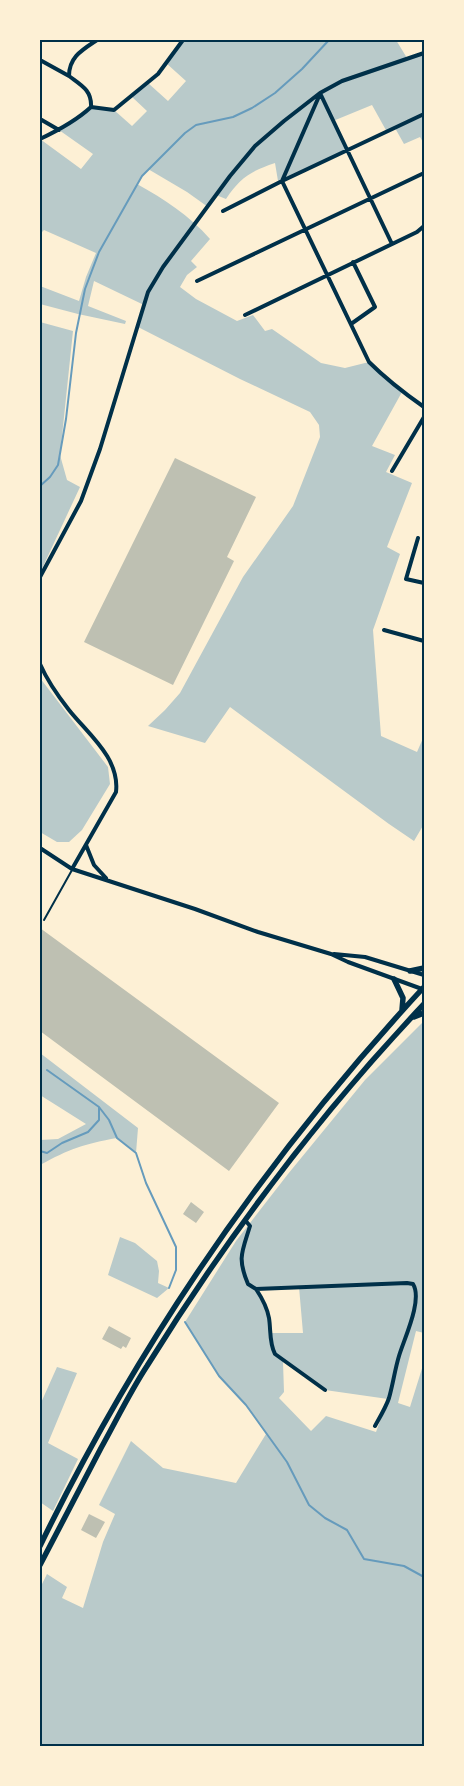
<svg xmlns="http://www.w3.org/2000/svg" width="464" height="1786" viewBox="0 0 464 1786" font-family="'PT Sans',sans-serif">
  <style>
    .green { fill: #b9caca; fill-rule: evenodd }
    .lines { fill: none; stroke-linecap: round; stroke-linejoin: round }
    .stream { stroke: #669bbc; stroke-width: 2 }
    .building { fill: #bec0b2 }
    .service { stroke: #003049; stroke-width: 2 }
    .minor { stroke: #003049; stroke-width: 4 }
    .primary { stroke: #003049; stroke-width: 5.5 }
    .neatline { fill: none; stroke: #003049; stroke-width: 2 }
  </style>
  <rect width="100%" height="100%" fill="#fdf0d5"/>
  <path class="green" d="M183,40H396L407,58L424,53V144L420,137L404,144L395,128L387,132L372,105L333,121L348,151L278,181L275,163C251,171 240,178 226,199L216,195L208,207L187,192L148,169L137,184C164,199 189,215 210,239L191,261L197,267L187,275L180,287L196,299L237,321L253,315L265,331L272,329L321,363L345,368L369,362L402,392L372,446L395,455L386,472L412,483L387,547L400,554L373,630L381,736L417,752L424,736V824L414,841L389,824L230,707L205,743L148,726L165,710L180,693L243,577L293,506L320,437L319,425L310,412L240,379L138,327L144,305L94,281L88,306L126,321L125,324L78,314L40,304V286L79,301L86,277L96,253L44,230L42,232L40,231V139L81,169L93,154L59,130L91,107L114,110L132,126L147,111L131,96L148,83L168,101L186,81L166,63Z
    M40,322L73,331L60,455L67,480L80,487L40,573Z
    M40,678L108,767L110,784L82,830L69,842H57L40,832Z
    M424,1021V1333L416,1331L398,1403L410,1407L424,1362V1746H40V1588L47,1574L67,1587L62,1598L83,1608L103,1542L115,1514L99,1505L131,1441L163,1468L236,1483L266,1434L246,1405L219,1376L185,1322L236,1241L288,1174L365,1080ZM299,1287L303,1333H271L269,1316L257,1289ZM283,1362L325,1390L388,1399L376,1432L326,1416L311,1431L279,1398L284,1392Z
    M40,1053L138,1128L136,1153L117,1138C84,1144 69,1149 40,1165V1140L58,1139L86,1124L40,1095Z
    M120,1237L135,1243L157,1261L159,1271L158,1283L169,1288L157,1298L108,1275Z
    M57,1367L77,1373L48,1443L78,1459L53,1511L40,1502V1405Z"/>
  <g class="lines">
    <path class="stream" d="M40,486L50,477L58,465L66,419L76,333L85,289L99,252L142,176L185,133L196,125L233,117L252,108L275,93L302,69L329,40
      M47,1070L99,1107L109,1120L117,1138L136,1153L146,1183L176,1247V1270L169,1288
      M40,1151L47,1153L62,1143L88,1132L99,1120V1107
      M185,1322L219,1376L246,1405L287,1462L309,1505L325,1518L347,1530L364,1559L404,1566L424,1577"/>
  </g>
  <path class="building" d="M175,458L256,497L227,557L234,561L173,685L84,642Z
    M40,928L279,1103L229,1171L40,1031Z
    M191,1202L204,1212L196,1223L183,1214Z
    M109,1326L131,1338L126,1348L123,1346L121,1349L102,1339Z
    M89,1514L105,1522L96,1538L81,1530Z"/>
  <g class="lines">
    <path class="service" d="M44,920L72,870"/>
    <path class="minor" d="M40,60L69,76
      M320,93L392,244
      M91,107L114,110L158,74L183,40
      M40,119L59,130
      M40,139C59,130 76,121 91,107C92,90 81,85 69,76C69,57 82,50 97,40
      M282,181L369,362C386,379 404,393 424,407
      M282,181L320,94
      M223,211L282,181L424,114
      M197,281L424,173
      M245,315L417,232L424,226
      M351,324L375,307L353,262
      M392,471L424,417
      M418,538L406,579L424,583
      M40,577L81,501L100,449L148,292L163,267L230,176L255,146L284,121L320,93L342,81L424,53
      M384,630L424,641
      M40,664C47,680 58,696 69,710C88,734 120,758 116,792L72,869
      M86,845L94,865L106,878
      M40,848L72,869L195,909L258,932L331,954L348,962L422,989
      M334,954L365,957L424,975
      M245,1220L250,1226C242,1252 237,1258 248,1284L256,1289L407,1283L413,1284C423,1300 404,1339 399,1356C395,1369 393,1384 389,1398C386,1407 380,1417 375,1426
      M256,1289C262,1298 267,1307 269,1318C271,1330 269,1343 275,1354L325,1390"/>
    <path class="primary" d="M410,971L424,968
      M394,979L403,998L402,1010
      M414,1017L424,1013
      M40,1546C139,1342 270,1153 424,987
      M40,1565C60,1526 81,1487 101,1448C116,1421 130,1392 147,1366C227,1237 319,1115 424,1004"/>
  </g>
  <rect width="464" height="1786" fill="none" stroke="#fdf0d5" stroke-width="82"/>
  <rect x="41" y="41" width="382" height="1704" class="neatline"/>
</svg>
